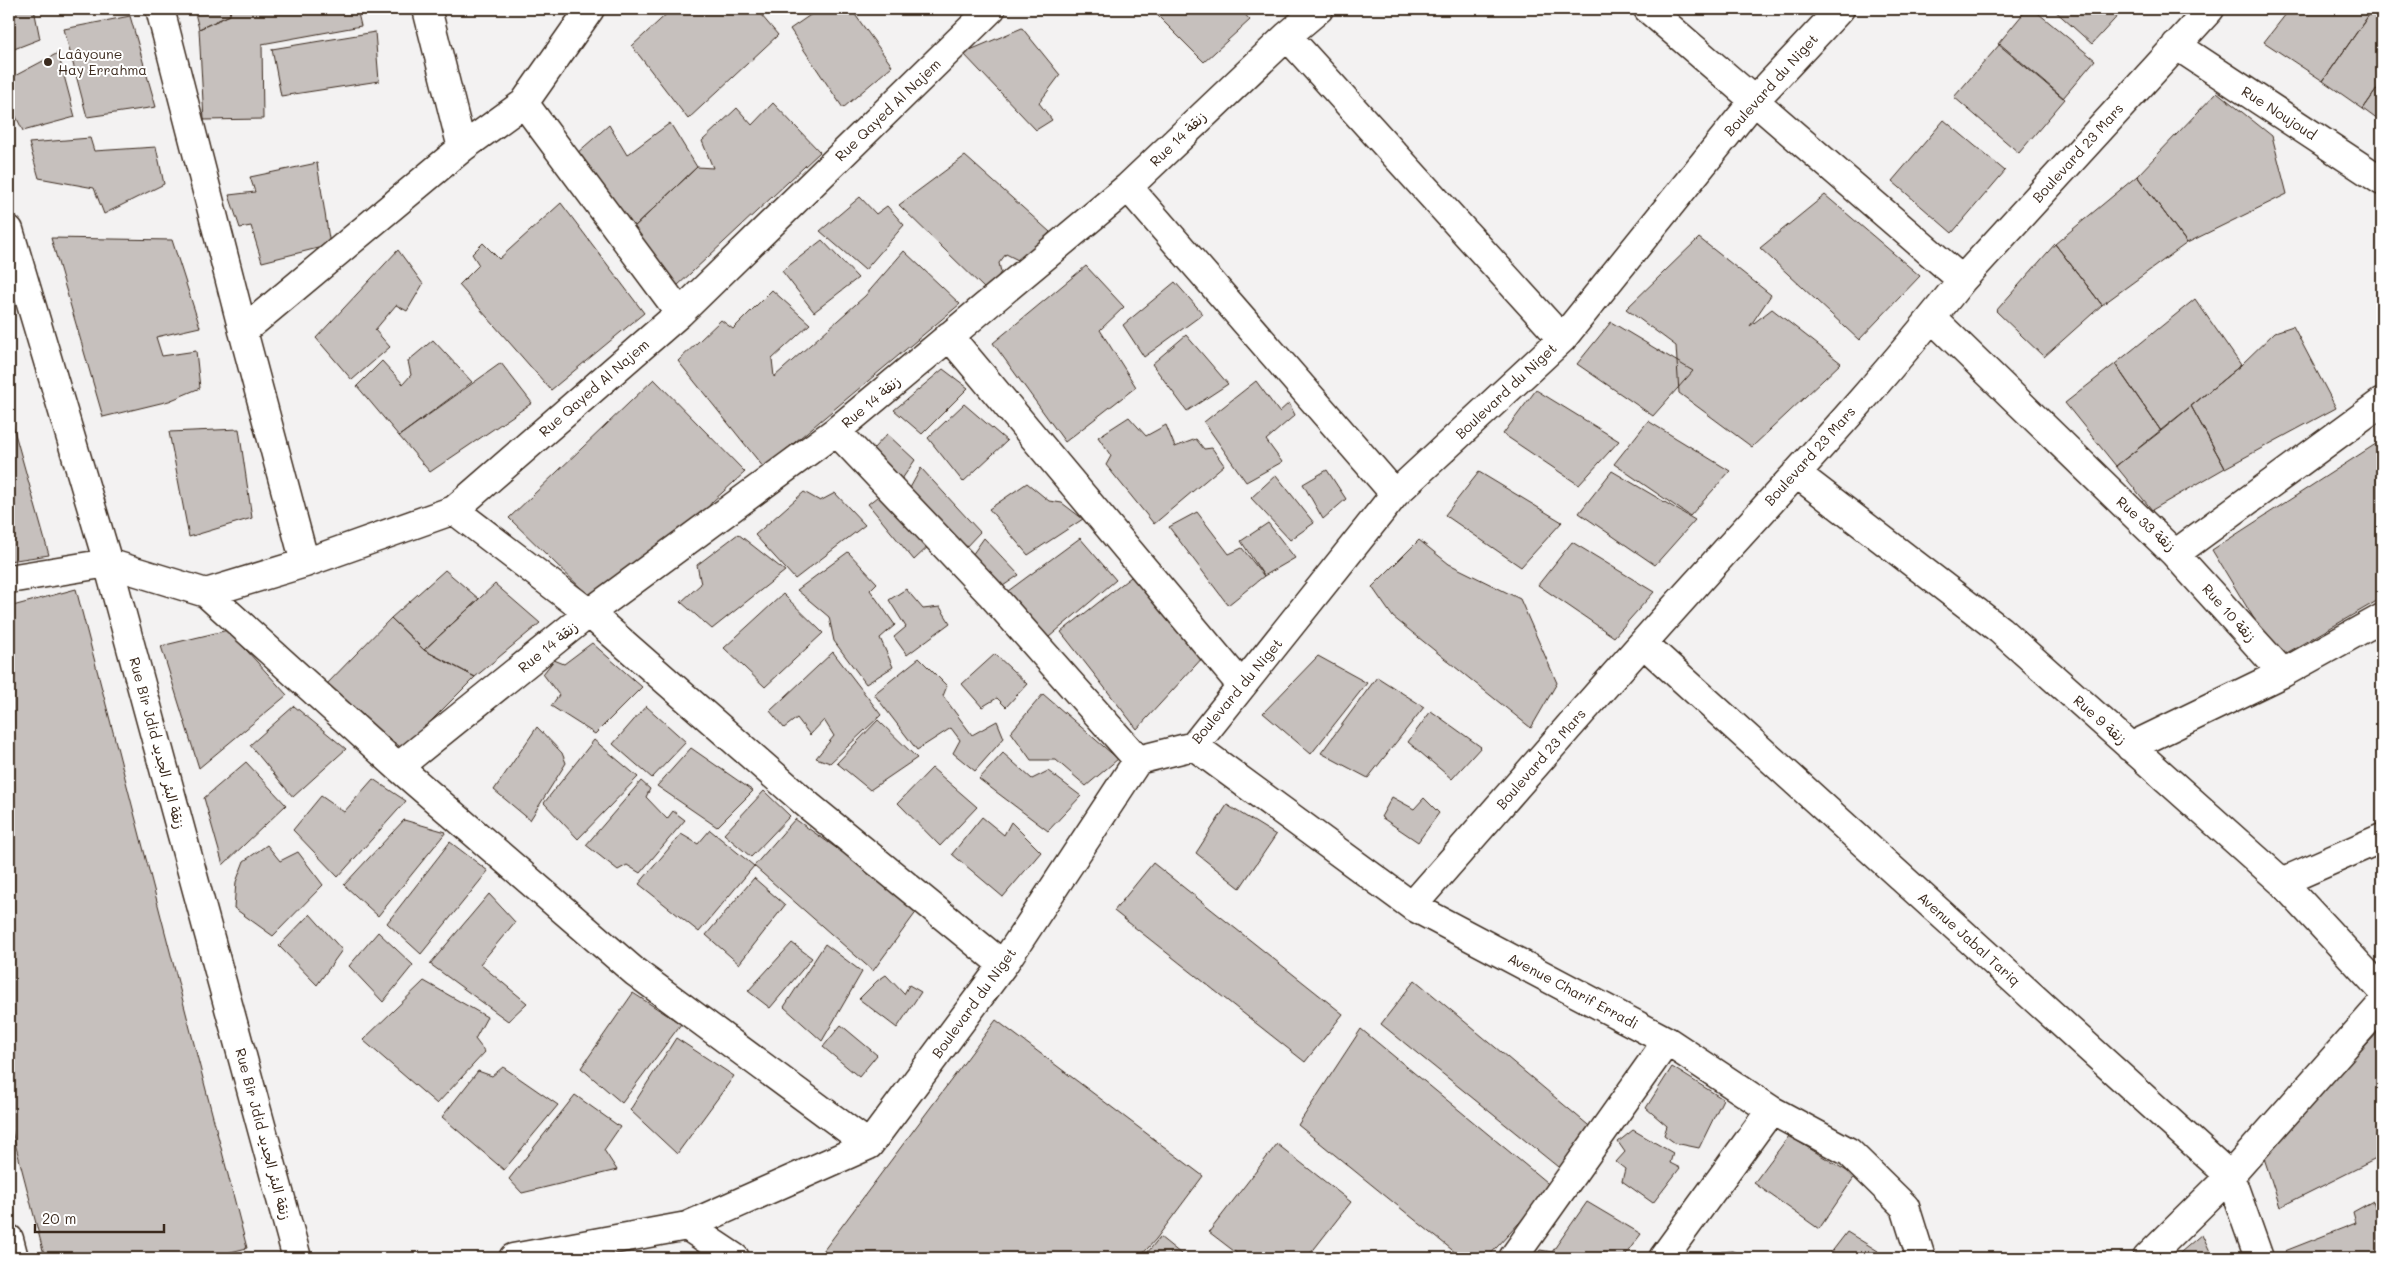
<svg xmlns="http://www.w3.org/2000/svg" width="2391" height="1267" viewBox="0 0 2391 1267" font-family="Mali,'Playpen Sans Arabic',sans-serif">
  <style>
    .building { fill: #c6c0bd; stroke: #3b2a1e }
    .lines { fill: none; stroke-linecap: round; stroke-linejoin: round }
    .street-casing { stroke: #3b2a1e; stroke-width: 31 }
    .street { stroke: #fff; stroke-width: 28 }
    .poi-dot { fill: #3b2a1e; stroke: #fff; stroke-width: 2 }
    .labels { text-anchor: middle; stroke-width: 4; stroke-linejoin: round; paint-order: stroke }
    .poi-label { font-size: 14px; fill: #3b2a1e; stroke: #fff; text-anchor: start }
    .street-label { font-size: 14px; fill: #3b2a1e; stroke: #fff }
  </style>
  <rect width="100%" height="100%" fill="#f3f2f2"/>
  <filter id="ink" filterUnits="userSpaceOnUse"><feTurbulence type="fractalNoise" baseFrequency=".02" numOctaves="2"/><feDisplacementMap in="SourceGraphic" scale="10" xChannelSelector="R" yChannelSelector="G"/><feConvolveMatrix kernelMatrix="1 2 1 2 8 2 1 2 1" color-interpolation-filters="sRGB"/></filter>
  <g filter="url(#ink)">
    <path class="building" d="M9,9H34L40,39L9,51Z
      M59,9H101L59,12Z
      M194,9H229L230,15L199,29Z
      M231,9H357L361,26L262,44L263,119L204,120L199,29L230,15Z
      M672,9H756L778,35L688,119L632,46Z
      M819,9H851L892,66L843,108L790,29Z
      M1151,9H1240L1250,20L1204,62Z
      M2027,9H2033L2095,60L2063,98L1998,44Z
      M2053,9H2124L2092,44Z
      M2290,9H2373L2323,81L2264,42Z
      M2373,9L2382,12V82L2363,109L2323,81Z
      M130,16L156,107L87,117L64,29Z
      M1022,28L1060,75L1039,103L1052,120L1036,130L963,53Z
      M375,32L379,81L281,96L272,49Z
      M2000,44L2065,99L2019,153L1954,97Z
      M58,53L75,117L23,131L9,102V79Z
      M2382,82V123L2363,109Z
      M2217,92L2272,136L2287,194L2187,243L2137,176Z
      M773,103L820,152L676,287L632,229L697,167L713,168L702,141L737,108L752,125Z
      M1944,120L2005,171L1952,233L1892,181Z
      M670,123L697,167L632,229L576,154L609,125L627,155Z
      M90,138L94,151L156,147L164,184L104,214L94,188L39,178L29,143Z
      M965,156L1050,232L1022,262L1006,254L999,263L1001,272L988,292L899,205Z
      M317,163L330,245L262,262L251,226L240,228L229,195L255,192L250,177Z
      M2137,176L2187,243L2102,305L2055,244Z
      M1825,195L1920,276L1859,340L1760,248Z
      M860,197L876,214L887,206L904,225L865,270L820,231Z
      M561,203L644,313L551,390L459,285L479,265L472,254L483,243L499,259Z
      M51,238L172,240L200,327L156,337L162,356L196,351L200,388L169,401L103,417Z
      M1699,238L1771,295L1750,326L1772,309L1841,363L1752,447L1679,393L1676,346L1626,309Z
      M822,240L858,278L814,312L782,271Z
      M2055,244L2102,305L2044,357L1996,311Z
      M398,250L423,284L407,311L396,305L375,330L390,347L352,380L316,338Z
      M904,251L960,304L764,468L678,361L721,320L733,329L772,290L810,324L772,359L774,377L865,296Z
      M1086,266L1124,307L1100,330L1136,387L1065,442L993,343Z
      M1175,282L1203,314L1144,357L1123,325Z
      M2195,299L2241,365L2161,431L2115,364Z
      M1611,322L1693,371L1653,416L1577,364Z
      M2293,326L2336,408L2225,468L2191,406L2241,365L2275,332Z
      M1186,335L1228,384L1187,411L1152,364Z
      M433,340L472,382L399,436L357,386L382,361L403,384L411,375L408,361Z
      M501,363L532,403L430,472L399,436Z
      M2115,364L2161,431L2116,466L2065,403Z
      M943,369L968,388L922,434L894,410Z
      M654,379L745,472L712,502L686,539L591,598L509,518Z
      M1256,381L1279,412L1289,403L1295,415L1266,440L1282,462L1246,482L1204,422Z
      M1536,390L1619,441L1579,485L1503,434Z
      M964,404L1007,441L963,482L928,438Z
      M2191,406L2225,468L2152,510L2116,466Z
      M9,412L49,555L9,561Z
      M1129,417L1146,436L1166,425L1175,447L1196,439L1204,449L1212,448L1224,465L1154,524L1106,465L1111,456L1098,437Z
      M1648,421L1730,471L1690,516L1614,464Z
      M239,429L252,518L189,537L169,432Z
      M887,434L915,460L902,479L873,449Z
      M2382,440V598L2278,658L2212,550Z
      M921,468L980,532L964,549L910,488Z
      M1327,470L1346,499L1323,519L1303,484Z
      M1612,471L1695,520L1655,565L1579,513Z
      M1479,472L1562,522L1521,567L1445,515Z
      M1276,475L1314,523L1290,540L1251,498Z
      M1027,483L1049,501L1062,503L1083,519L1028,555L989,509Z
      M804,492L820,501L835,493L865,525L795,579L755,535Z
      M882,493L931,544L914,560L868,504Z
      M1197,512L1229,554L1242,548L1264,576L1228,605L1169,527Z
      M1268,523L1295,558L1264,576L1241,541Z
      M738,534L785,571L712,629L681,602L701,584L697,565Z
      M984,538L1019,575L1000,588L970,558Z
      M1080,538L1116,580L1042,643L1004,594Z
      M1419,540L1449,564L1520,599L1557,683L1531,728L1393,617L1372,587Z
      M1572,542L1654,592L1614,637L1538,585Z
      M848,552L877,583L870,590L895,625L880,638L893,667L866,684L834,641L829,617L797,590Z
      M445,570L479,599L424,650L391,618Z
      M1131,577L1205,655L1137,729L1061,632Z
      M495,584L540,623L475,677L424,650Z
      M76,589L247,1248L206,1258H45L9,1120V607Z
      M906,589L923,609L940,607L950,623L907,655L894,637L906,627L889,600Z
      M783,594L823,633L765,687L724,648Z
      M391,618L424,650L475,677L403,749L323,688Z
      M228,630L287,695L199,768L161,646Z
      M592,643L642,687L595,734L551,706L559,695L543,674L554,660L564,664Z
      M833,652L881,715L830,763L816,758L834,736L824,720L810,735L797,718L784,728L770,711Z
      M995,654L1027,684L1006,707L997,698L982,707L962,684Z
      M1318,656L1367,683L1311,754L1263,713Z
      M919,658L947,686L943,696L972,735L997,721L1004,738L975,771L953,753L960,740L951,728L917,750L874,694Z
      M1377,677L1424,707L1368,778L1321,753Z
      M1043,694L1118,759L1086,786L1056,760H1031L1011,732Z
      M294,706L346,749L293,797L250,745Z
      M646,706L686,742L652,778L613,744Z
      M1431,711L1481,747L1452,779L1408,742Z
      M878,720L917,758L870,790L837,763Z
      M537,727L562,753L566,763L530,820L494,790Z
      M594,740L638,777L578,839L544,803Z
      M691,748L753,791L717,827L657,786Z
      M1003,753L1032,779L1048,771L1081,796L1048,831L979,779Z
      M246,762L286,805L223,865L204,798Z
      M932,768L977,807L940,846L898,803Z
      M373,779L406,801L338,877L293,830L321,796L344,812Z
      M641,781L650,789L646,797L667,819L673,811L685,820L640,873L627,865L618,870L586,845Z
      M764,791L790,816L751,857L724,834Z
      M1392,797L1414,809L1424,798L1439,813L1418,842L1381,817Z
      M1227,805L1276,835L1240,888L1196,853Z
      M982,817L1004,835L1011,822L1041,852L1003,897L952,854Z
      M795,819L920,907L873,971L754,866Z
      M404,820L446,832L378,916L344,885Z
      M710,830L754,866L699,932L639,884L681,834L698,844Z
      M450,842L488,871L421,954L387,923Z
      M267,845L280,861L298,852L323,885L273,936L234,908L236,882L244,861Z
      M1153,863L1343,1014L1305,1062L1114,911Z
      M754,878L785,905L739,964L706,935Z
      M489,894L515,922L480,964L527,1003L508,1021L430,964Z
      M310,914L342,950L317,985L279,946Z
      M378,932L413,965L383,1002L349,966Z
      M792,943L812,958L770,1008L748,991Z
      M825,944L862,972L822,1041L784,1007Z
      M886,975L904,994L909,985L921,992L897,1028L859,999L877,981Z
      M1415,980L1594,1130L1563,1171L1381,1024Z
      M424,981L487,1017L475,1039L485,1052L437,1104L363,1040Z
      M633,993L681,1024L622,1103L581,1068Z
      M996,1020L1203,1176L1156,1239L1139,1258H818Z
      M841,1025L877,1055L859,1077L823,1047Z
      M2382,1028V1156L2280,1207L2263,1155Z
      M1361,1029L1552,1187L1487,1258H1462L1298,1125Z
      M676,1038L734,1076L677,1154L630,1110Z
      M503,1067L558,1105L504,1170L442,1117L478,1071L492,1076Z
      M1672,1067L1723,1099L1699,1148L1675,1143L1664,1135L1667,1126L1646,1108Z
      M575,1095L620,1127L604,1150L617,1170L522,1193L509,1179Z
      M1633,1130L1673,1153L1670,1163L1680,1168L1653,1203L1622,1181L1625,1169L1616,1162L1625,1152L1618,1142Z
      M1789,1136L1855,1176L1819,1229L1754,1183Z
      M1277,1144L1351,1202L1307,1258H1243L1209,1232Z
      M2373,1201L2382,1223V1258H2289L2285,1251L2356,1223L2353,1212Z
      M1587,1202L1641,1234L1623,1258H1535L1540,1250L1552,1252Z
      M1847,1232L1878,1251L1875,1258H1827Z
      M2202,1234L2213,1258H2174Z
      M1160,1237L1186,1258H1143Z
      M1732,1251L1748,1258H1714L1721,1252Z"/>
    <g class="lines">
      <g class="street-casing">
        <path id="street" d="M160,9L243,331L305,563
          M427,9L462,148
          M1648,9L1962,280
          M1287,36L1562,339
          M2176,45L2382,181
          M524,103L680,313
          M1128,187L1395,494
          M9,230L108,563L297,1258
          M1932,318L2175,554L2382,402
          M243,331L462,148L524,103L590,9
          M949,336L1242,686
          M836,431L990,593L1138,760
          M1796,473L2000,630L2282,882L2382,990
          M454,510L589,613L809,806L1003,965
          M2175,554L2283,673
          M9,579L108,563L206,593L305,563L454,510L680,313L991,9
          M206,593L398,767L635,972L869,1145
          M1643,643L2230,1176L2259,1258
          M1194,746L1412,906L1667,1041L1771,1110L1849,1152L1905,1207L1921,1258
          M2130,747L2283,673L2382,618
          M398,767L589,613L836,431L1128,187L1287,36L1319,9
          M2282,882L2382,838
          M1412,906C1506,799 1599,691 1694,586C1785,485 1878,387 1962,280L2210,9
          M687,1226L735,1258
          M9,1239L14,1258
          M513,1258L687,1226L869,1145L1003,965L1138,760L1194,746L1395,494L1562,339L1753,102L1840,9
          M1513,1258L1667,1041
          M1663,1258L1771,1110
          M2147,1258L2230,1176L2382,1004"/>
      </g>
      <use href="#street" class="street"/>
    </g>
  </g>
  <circle class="poi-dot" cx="48" cy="62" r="5"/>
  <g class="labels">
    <g class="poi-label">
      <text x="58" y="59">Laâyoune<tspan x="58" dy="16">Hay Errahma</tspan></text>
    </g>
    <g class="street-label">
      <text transform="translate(1771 85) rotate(-48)" y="5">Boulevard du Niget</text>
      <text transform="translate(888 110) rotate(-44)" y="5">Rue Qayed Al Najem</text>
      <text transform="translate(2279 113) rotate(33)" y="5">Rue Noujoud</text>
      <text transform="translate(1178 139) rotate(-44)" y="5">Rue 14 زنقة</text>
      <text transform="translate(2078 153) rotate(-48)" y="5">Boulevard 23 Mars</text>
      <text transform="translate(594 388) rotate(-41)" y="5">Rue Qayed Al Najem</text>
      <text transform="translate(1506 391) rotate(-43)" y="5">Boulevard du Niget</text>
      <text transform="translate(871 402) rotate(-40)" y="5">Rue 14 زنقة</text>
      <text transform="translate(1810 456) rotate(-48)" y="5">Boulevard 23 Mars</text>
      <text transform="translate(2146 524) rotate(42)" y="5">Rue 33 زنقة</text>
      <text transform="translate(2229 613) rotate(48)" y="5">Rue 10 زنقة</text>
      <text transform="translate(548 647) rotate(-39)" y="5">Rue 14 زنقة</text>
      <text transform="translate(1237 691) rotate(-50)" y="5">Boulevard du Niget</text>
      <text transform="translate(2100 720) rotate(42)" y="5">Rue 9 زنقة</text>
      <text transform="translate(157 743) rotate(75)" y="5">Rue Bir Jdid زنقة البئر الجديد</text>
      <text transform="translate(1541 759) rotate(-49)" y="5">Boulevard 23 Mars</text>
      <text transform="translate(1969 939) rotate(42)" y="5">Avenue Jabal Tariq</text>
      <text transform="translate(1573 991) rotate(28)" y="5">Avenue Charif Erradi</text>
      <text transform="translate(974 1003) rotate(-54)" y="5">Boulevard du Niget</text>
      <text transform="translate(263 1134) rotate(75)" y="5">Rue Bir Jdid زنقة البئر الجديد</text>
    </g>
  </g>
  <rect width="2391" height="1267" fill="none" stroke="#fff" stroke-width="30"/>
  <rect x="15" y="15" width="2361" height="1237" fill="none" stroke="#3b2a1e" stroke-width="2" filter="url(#ink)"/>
  <path d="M35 1224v8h129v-8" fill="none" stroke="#3b2a1e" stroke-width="2.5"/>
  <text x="42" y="1224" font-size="15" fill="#3b2a1e" stroke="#ffffff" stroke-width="4" paint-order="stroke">20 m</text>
</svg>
